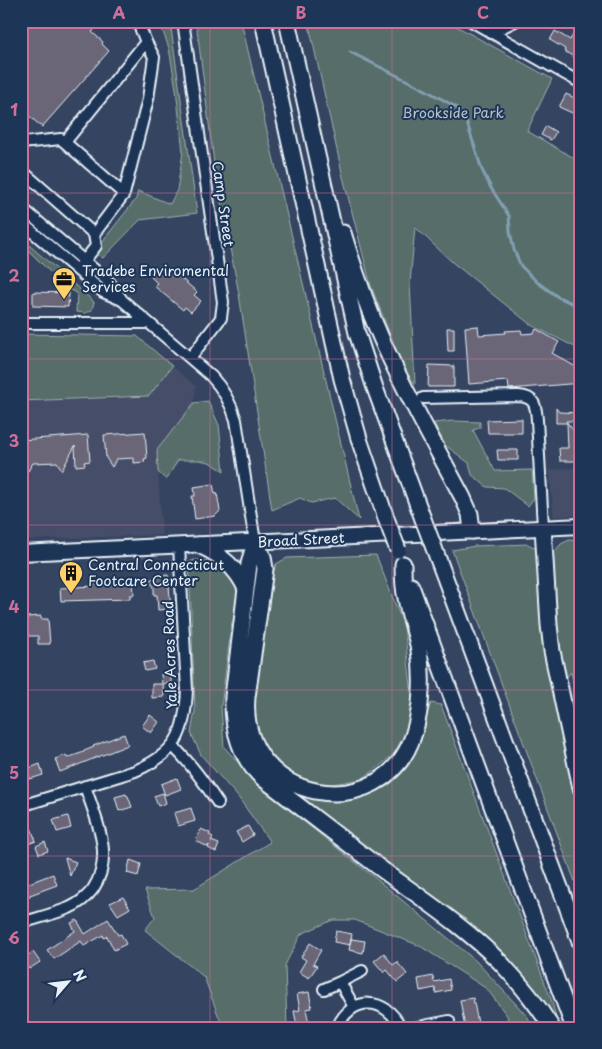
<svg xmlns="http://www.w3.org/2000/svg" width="602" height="1049" viewBox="0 0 602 1049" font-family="'Playpen Sans',sans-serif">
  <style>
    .built { fill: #444e68 }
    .green { fill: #576d69; stroke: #a0afb0 }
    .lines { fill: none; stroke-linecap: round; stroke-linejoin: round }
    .stream { stroke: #829fb3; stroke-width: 3 }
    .building { fill: #6b6678; stroke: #e8f1f8 }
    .minor-casing { stroke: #e8f1f8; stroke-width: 14 }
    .major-casing { stroke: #e8f1f8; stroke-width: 18 }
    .highway-casing { stroke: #e8f1f8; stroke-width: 19 }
    .minor { stroke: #1d3557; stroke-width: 10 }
    .major { stroke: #1d3557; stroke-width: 14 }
    .highway { stroke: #1d3557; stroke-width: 15 }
    .highway-bridge-casing { stroke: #e8f1f8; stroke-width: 19; stroke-linecap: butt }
    .highway-bridge { stroke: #1d3557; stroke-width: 15 }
    .grid { fill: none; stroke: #d16f9a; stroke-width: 1; stroke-opacity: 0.55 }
    .labels { text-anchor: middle; stroke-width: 4; stroke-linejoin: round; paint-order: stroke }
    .park-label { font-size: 14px; fill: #b5c3c6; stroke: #1d3557 }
    .street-label { font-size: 14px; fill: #e8f1f8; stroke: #1d3557 }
    .poi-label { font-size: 14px; fill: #e8f1f8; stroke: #1d3557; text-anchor: start }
    .neatline { fill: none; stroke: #d16f9a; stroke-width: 2 }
    .grid-label { font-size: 16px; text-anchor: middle; font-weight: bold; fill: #d16f9a }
  </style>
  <rect width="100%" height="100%" fill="#344461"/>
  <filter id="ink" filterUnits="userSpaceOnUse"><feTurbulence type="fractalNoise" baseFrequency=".02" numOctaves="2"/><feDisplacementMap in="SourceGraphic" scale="10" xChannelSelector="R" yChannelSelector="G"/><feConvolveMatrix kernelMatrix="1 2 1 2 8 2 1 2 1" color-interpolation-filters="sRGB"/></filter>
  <g filter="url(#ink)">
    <path class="built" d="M172,366L196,386L194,403L157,450L162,535L21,540V401L149,396Z
      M581,467V515L554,517L549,470Z"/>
    <path class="green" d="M159,21H170L197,213L140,220L103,258L94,252L136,199L138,191L170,204L177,190L183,152L176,89L169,48Z
      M196,21H241L359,520L335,498L311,503L300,498L272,510L239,294L215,171Z
      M308,21H447L552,79L527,131L581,162V350L531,325L452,262L415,227L410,283L415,384L404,370L371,286L343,177Z
      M21,238L92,300L94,302L92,310L86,313L76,312L77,293L66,288L21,243Z
      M21,334L137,336L172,366L149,396L21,401Z
      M208,401L219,425L224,471L209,462L199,460H178L166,480L158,472L157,450L194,403Z
      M453,421L480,422V428L473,430L495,471L532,470L534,498L528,506L504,488L487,487L472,475L469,463L445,445L434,423Z
      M569,540L581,541V718L571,672L562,683L554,624L550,558L553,552L555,551L561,544Z
      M528,544L535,548L537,552L540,593L548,673L581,814V898L452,550L475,546Z
      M376,555L404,626L413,704L406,732L394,754L376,769L362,779L327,785L305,781L279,765L268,752L256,727L253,707L254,677L270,582L276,564L287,558Z
      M195,560C213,561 218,563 230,577L232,575C241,595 238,603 236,623L232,622L221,707L224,747L263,789L375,878L475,960L527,1016L534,1028H503L508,1017L487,989L420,946L355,920H333L301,934L285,965L287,1028H223L204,977L145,930L155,917L145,890L194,889L270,842L238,797L201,755L191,733L195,711L189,562Z
      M431,703L441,705L552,1002L559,1028L505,957L299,799L301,791L318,798L397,770L416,746Z"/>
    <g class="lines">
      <path class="stream" d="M350,52L422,88L456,107L466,120L482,170L491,188L509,216L510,231L514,250L521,266L537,282L558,297L581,307"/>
    </g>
    <path class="building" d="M21,21H87L95,29L92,32L103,42L102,44L109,51L42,127L21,109Z
      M581,21V53L578,59L564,51L565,49L550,40L555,31L570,40Z
      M566,94L581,101V117L559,107Z
      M546,126L556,132L551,140L541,135Z
      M160,266L166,271L169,268L197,292L194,295L201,301L191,312L185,307L183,310L154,286L157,283L151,277Z
      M33,292L69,293L68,307L33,306Z
      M478,326L479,335L506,333L505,331L521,330L522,334L534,333L536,329L559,342L552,353L581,370V383L509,389L508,381L469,384L465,327Z
      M447,328H454V351H448Z
      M429,365L454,366V387H428Z
      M556,408L559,412L581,413V421H566L576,434V461H560L559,448H568L567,423H556Z
      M522,419V433H488L487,420Z
      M145,432L147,458L144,459L145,462L134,463V458L116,459L112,467L106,458L104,435Z
      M88,435L90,461L84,462L85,465L76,466L75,446L62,470L57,462L33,463L28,471L21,461V440Z
      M497,450H518V460H498Z
      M213,484L215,494L217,493L220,511L215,516L195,519L192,496H195L194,487Z
      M168,575L171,609L158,610L157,595H154V587L149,581L156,576Z
      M133,580L134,595H130V599L61,601L60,588L94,586V584H97V581Z
      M41,616V619H48L50,644H38V636H28L27,617Z
      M153,661L155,669L145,671L143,663Z
      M161,674H171V683L163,684L164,697L152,698V684H162Z
      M150,715L159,722L151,733L142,726Z
      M124,734L128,745L60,772L55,759L66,755L67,758L84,752V751L94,747L93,746Z
      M40,764L43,775L30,779L27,769Z
      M177,778L181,789L165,795L161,784Z
      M163,793L166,803L158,806L154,796Z
      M126,794L127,796H128L132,807L119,811L115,797Z
      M191,808L195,821L178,826L174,813Z
      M68,816L71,828L57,832L53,820Z
      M248,826L253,835L242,842L236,832Z
      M31,828L36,841L25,845L21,831Z
      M201,829L210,833L209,835L213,837L211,841L219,844L216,852L208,848L209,845L208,847L196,841Z
      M45,842L48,851L39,854L36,846Z
      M65,858L76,862L70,876Z
      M130,860L141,864L138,876L127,873Z
      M53,874L57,885L30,895V896L21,899V886Z
      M123,897L130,908L118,915L110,903Z
      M108,919L118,935L121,934L126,944L114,950L107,936L104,938L103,935L84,946L81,941L54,959L47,950L75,931L71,923L77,920L85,934Z
      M336,931L352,934L350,945L334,942Z
      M351,939L365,941L363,953L349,950Z
      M310,943L321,950L313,964L317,966L309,978L299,972L306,960L301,957Z
      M33,952L40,962L29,969L22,959Z
      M384,953L393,965L397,962L407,974L397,982L387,970L384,973L374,961Z
      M433,976L434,982L449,979L451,990L436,993L435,988L420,991L418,979Z
      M309,992L312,1008L306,1009L309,1024L297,1026L294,1011L300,1010L297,994Z
      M473,998L479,1028H465L460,1000Z"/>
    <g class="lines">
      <g class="minor-casing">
        <path id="minor" d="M183,21L223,302L221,318L190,358
          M471,21L581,83
          M491,33L515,21
          M65,142L146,42
          M21,143L61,139L124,194L94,234L21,170
          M124,194L148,99L154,57L146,42L139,25L134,21
          M21,207L110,283L122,300L211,376C223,389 231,403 236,420L255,542
          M21,222L103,292L122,300
          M81,265L96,246L94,234
          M21,323H148
          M423,398L519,396C535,397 536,406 537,420L543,527
          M173,746C192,765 203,781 218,803
          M21,806L135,771C177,753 185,733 187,690L179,546
          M21,923C37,918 54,914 69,908C78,904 87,897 93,889C115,856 96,820 85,786
          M324,989L340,982
          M354,1007L340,982L362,971
          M337,1028C351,995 386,996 401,1028
          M413,1028L449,1021"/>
      </g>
      <g class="major-casing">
        <path id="major" d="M21,553C208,545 394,534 581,526"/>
      </g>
      <g class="highway-casing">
        <path id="highway" d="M263,21L342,379L360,442L387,521
          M287,21L357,333L375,388L423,519
          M343,233C354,269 366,304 381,338C405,393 435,445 463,498L470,514L472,531
          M543,527L549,625L552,651L581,788
          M255,542L249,564L233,697C232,728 240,760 265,780C303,809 342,839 380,868C421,898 464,926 500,962C519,982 537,1004 552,1028
          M255,542L263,557L265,569L247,697C238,803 384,830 414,733C422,707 423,676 419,650C416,632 409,616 406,598C403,587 403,576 403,564
          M199,545C220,554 237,568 246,589
          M434,548L581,944
          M411,586L574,1028"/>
      </g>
      <use href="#minor" class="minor"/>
      <use href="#major" class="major"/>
      <use href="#highway" class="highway"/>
      <g class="highway-bridge-casing">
        <path id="highway-bridge" d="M423,519L434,548
          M387,521L398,550"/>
      </g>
      <use href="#highway-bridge" class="highway-bridge"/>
    </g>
  </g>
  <path class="grid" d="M210,21V1028M392,21V1028M21,193H581M21,359H581M21,525H581M21,690H581M21,856H581"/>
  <defs>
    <g id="office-pin" transform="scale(1.25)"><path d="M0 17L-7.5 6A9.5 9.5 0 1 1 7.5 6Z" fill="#ffd166" stroke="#1d3557"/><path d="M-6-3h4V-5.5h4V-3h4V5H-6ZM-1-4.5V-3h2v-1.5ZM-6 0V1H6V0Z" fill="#111"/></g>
    <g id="building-pin" transform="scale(1.25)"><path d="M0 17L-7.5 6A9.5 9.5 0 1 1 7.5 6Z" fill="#ffd166" stroke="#1d3557"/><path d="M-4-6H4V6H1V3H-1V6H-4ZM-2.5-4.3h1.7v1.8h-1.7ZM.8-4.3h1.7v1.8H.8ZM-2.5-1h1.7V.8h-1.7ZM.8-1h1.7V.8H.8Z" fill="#111"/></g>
  </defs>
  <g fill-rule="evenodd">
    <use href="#office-pin" x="64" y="279"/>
    <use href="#building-pin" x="71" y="573"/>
  </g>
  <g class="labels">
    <g class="park-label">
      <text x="453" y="118">Brookside Park</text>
    </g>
    <g class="street-label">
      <text transform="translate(223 204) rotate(82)" y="5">Camp Street</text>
      <text transform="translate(301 540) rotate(-3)" y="5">Broad Street</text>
      <text transform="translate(170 655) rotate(-92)" y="5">Yale Acres Road</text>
    </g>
    <g class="poi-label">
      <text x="82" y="276">Tradebe Enviromental<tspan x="82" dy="16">Services</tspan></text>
      <text x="88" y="570">Central Connecticut<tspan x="88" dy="16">Footcare Center</tspan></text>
    </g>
  </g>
  <rect width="602" height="1049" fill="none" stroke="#1d3557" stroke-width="55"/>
  <g transform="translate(68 982) rotate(62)" stroke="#1d3557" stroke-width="4" paint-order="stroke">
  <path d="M0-4L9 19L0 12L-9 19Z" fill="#e8f1f8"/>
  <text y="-8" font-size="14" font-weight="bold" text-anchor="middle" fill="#e8f1f8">N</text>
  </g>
  <rect x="28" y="28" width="546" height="994" class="neatline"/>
  <g class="grid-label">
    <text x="119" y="19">A</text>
    <text x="301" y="19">B</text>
    <text x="483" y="19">C</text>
    <text x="14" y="116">1</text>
    <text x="14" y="282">2</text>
    <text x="14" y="447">3</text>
    <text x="14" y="613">4</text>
    <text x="14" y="779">5</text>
    <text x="14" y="944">6</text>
  </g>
</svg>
